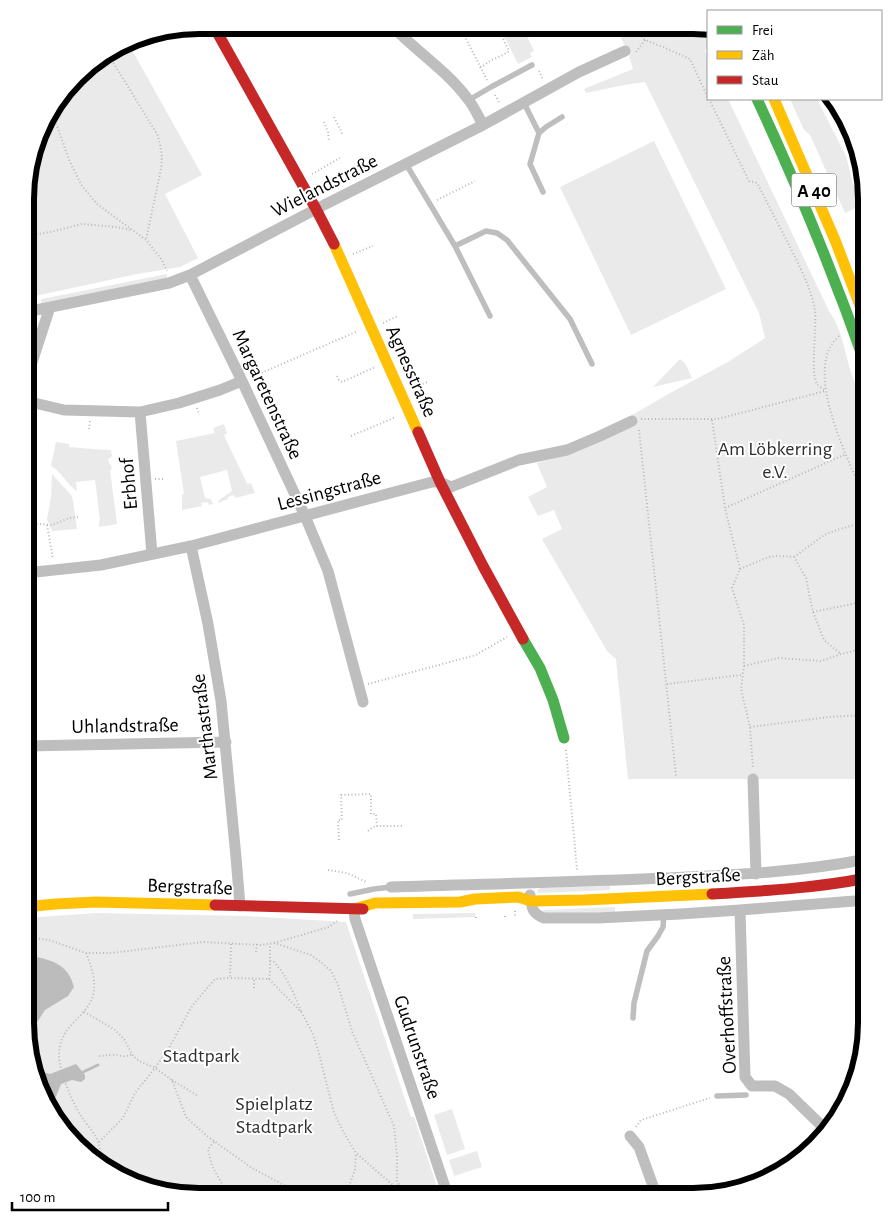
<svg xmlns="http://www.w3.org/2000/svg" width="892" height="1222" viewBox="0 0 892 1222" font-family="'Alegreya Sans',sans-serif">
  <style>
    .green { fill: #eaeaea }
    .water { fill: #bcbcbc }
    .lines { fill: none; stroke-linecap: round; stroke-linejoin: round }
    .stream { stroke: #bcbcbc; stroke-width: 3 }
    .path { stroke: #b8b8b8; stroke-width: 2; stroke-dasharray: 1 2.5; stroke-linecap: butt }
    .lane { stroke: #bebebe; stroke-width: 5.5 }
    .street { stroke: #bebebe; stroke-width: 11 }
    .fast { stroke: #4caf50; stroke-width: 11 }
    .slow { stroke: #ffc107; stroke-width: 11 }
    .jam { stroke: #c62828; stroke-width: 11 }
    .labels { text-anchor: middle; stroke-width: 4; stroke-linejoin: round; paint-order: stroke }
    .shield { fill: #fff; stroke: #4c4c4c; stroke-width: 1 }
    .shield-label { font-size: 19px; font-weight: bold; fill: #000 }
    .street-label { font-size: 20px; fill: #000; stroke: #fff }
    .park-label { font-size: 20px; fill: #2f2f2f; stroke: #fff }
    .rim { fill: none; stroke: #000; stroke-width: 6 }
  </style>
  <rect width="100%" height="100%" fill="#fff"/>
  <path class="green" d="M499,26H522L534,51L530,53L532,57L518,64Z
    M614,26H702L708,36V48L705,50L708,58V99H728L829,311C841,328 844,347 849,366C855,383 861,401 867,418V779H628L616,659L607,651L542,539L562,529L554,510L538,516L528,497L547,487L537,463L579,451L625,419L672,392L728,362L765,338L759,313L645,82L624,85L586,93L584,89L633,69L627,49Z
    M128,43L202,175L165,194L198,258L180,267L137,274L26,298L27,176L48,112L84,68Z
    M790,99H817L846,156L853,184L864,204L845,213L810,135L804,130Z
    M654,141L726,289L631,335L560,187Z
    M167,274V278L41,303V300L42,299Z
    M680,359L685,363L692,378L653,387Z
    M224,424L227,433L224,435C231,451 240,468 247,484L251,483L255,493L235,498L234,495L228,497V499L218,503L219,500L232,491L227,470L200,477L205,498L211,499L213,504L209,505L208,502L201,503L202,506L182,510V494H184L176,441L215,433L213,428Z
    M56,442L69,444V447L93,449L111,450L112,456L108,459L109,463L111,465L112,469L110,470L117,524L99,527V522L100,520L95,480L76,482L77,491C67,485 62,472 51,466Z
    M52,474L71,495L73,500L77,529L52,531L47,519L51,497Z
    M610,886V890L539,893L537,891L540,888Z
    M615,907V912L546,915L542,912L544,910H546Z
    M97,913L244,916L346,922L411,1117H414L440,1196H176L102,1168L43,1100L25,1024V918Z
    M475,913L476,917L413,919V914Z
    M452,1109L465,1149L447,1155L434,1115Z
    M477,1151L482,1167L454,1176L449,1160Z"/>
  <path class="water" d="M35,957C55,960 69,967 74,987L68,996L45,1010L36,1024L33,1043V1054L43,1072L50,1074L76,1064C80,1068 82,1072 85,1075V1079L81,1082L72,1080L61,1084L53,1104L56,1115L43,1100L25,1024V959Z"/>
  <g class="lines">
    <path class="stream" d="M83,1072L98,1065"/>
    <path class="path" d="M462,26L461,29L487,80
      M632,26L645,40L663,47L690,59L708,98
      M454,28L461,29
      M636,52L645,40
      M108,54L157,134C161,146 163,156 161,169L146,240
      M480,67C483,66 486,64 488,62C495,58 503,56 509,51L497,26
      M539,71L543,80
      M495,95L500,104
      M709,99L749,181L757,183C767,202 777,222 787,241C798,263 811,287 815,311C817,327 810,373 817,384C819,386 823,389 826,391
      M50,115L57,126L70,162L82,186L97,204L146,240L162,260L167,271
      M334,117L343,135
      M324,122L328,132L329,142
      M42,129L57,101
      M312,174L340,158
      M437,200L475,181
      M26,236L50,232L82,224L116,227L130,230
      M353,254L373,246
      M383,323L398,316V315
      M839,336C834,341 830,346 828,352C813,391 851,466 867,503
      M337,376L339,380L342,382L375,367
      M252,377L358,331
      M413,388L427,382
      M197,408L199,415
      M641,419H718L825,391
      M712,420L725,508L740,569L732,588L744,625V666L741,689L750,727L753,769
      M89,429L90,421
      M639,430L676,776
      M351,436L396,417
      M155,479H163
      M725,508L846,454
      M26,523L52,525L69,518L79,517
      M47,525L53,559
      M794,557L824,535L837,530L867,521
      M740,569L769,557L777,556L794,557L806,578L813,612L824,640L841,654
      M813,612L862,602L867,626
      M744,666L778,658L821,661L841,654L867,648
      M368,684L476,655L507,637
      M667,684L741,675
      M750,727L829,717L867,715
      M566,750L577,870
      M368,831L373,827L377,826
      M339,840L338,820H342L341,795L371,794V814H376L377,826H402
      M328,870L347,873L366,882
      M515,911V917
      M505,916V918
      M476,917V920
      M25,937L49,940L86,953H111L203,942L260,945L274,943L311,955L322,963L331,971L338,985L352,1031L394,1126L397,1156V1181L405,1196
      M274,943L329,927L337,921
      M231,944L230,978L269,979L302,1013L312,1032L317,1046L334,1113L344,1133L356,1153L402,1193
      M256,952L257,944
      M86,953C94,972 100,993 85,1010C72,1026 60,1031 59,1055C59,1071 72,1102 81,1116C86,1124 94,1132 98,1141C101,1147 99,1157 98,1163
      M270,961L274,962C287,976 294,994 301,1011
      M269,979L270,971V944
      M254,988V979
      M84,1012L114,1029L124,1039L133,1056L139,1061L155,1068L172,1080L186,1117L207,1136L252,1168L304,1196
      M99,1056C104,1056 107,1055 112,1055C121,1054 121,1059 132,1054
      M172,1080L198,1096
      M636,1127L641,1120L710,1098
      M99,1142L123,1118L135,1093L155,1068L169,1048L192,1006L215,979L229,978
      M214,1142L208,1149L212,1166L229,1196
      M338,1196L350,1183L355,1170L356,1153"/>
    <path class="lane" d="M469,100L491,87L532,65
      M524,103L539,133L530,164L543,192
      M539,133L546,127L562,117
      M406,164L455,246L490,316
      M863,180L862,181L865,188
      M455,246L486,231L497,233L507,240L570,319L592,364
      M350,894L374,889L391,887
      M633,1018L634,1003L647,951L658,936L663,927L664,914
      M717,1096L746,1095"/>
    <path class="street" d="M392,26C416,51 446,70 467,98C474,106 478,116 483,125
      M190,275L242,381L305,516L328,571L363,702
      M26,312L169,283L190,275L324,205L483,125L579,72L625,51
      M26,381L50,307
      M26,401L64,410L140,412L179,403L220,390L242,381
      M140,412L152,554
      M191,546L208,624L221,701L236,857L240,906
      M26,573L101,565L191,546L432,482H440L451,487L519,460L567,450L600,436L632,421
      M26,746L226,742
      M753,779L756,874
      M391,887C483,884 575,882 667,878C734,875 801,872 867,859
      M530,895C532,907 531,913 544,918H597L680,914L740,910L867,900
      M354,909L355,919L448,1196
      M740,910L745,1077L752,1086H775L789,1094L826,1130
      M630,1136L639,1147L657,1197"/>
    <path class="fast" d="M757,99C798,187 835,277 867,369
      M523,639L540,668L553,700L564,738"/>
    <path class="slow" d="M774,99L835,240L867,324
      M334,244L418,432
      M25,907L55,904L96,902L215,905
      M354,909L375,903L460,902L475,899L518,897L531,901L584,900L712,894"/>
    <path class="jam" d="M213,25L316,209L334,244
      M418,432L440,482L483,566L523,639
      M712,894C764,891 816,888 867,878
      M215,905L363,909"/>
  </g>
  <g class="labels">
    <rect class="shield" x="791.5" y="173.5" width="45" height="33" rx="4"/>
    <g class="shield-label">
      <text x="814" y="197">A 40</text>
    </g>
    <g class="street-label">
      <text transform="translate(324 185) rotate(-27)" y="7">Wielandstraße</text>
      <text transform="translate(412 371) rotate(66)" y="7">Agnesstraße</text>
      <text transform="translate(268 394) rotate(65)" y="7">Margaretenstraße</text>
      <text transform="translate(128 484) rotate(-95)" y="7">Erbhof</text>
      <text transform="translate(329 490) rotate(-15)" y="7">Lessingstraße</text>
      <text transform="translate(125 725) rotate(-1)" y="7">Uhlandstraße</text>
      <text transform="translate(204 727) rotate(-97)" y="7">Marthastraße</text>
      <text transform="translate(698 876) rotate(-3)" y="7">Bergstraße</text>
      <text transform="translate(190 886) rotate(2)" y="7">Bergstraße</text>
      <text transform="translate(726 1015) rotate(-93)" y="7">Overhoffstraße</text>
      <text transform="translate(418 1047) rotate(71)" y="7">Gudrunstraße</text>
    </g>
    <g class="park-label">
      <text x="775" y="455">Am Löbkerring<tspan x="775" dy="23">e.V.</tspan></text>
      <text x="201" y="1062">Stadtpark</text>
      <text x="274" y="1110">Spielplatz<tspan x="274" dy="23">Stadtpark</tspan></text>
    </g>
  </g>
  <path d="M0 0H892V1222H0ZM199 34H693A165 165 0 0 1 858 199V1023A165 165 0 0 1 693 1188H199A165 165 0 0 1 34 1023V199A165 165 0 0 1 199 34Z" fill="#fff" fill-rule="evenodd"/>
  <path class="rim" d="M199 34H693A165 165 0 0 1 858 199V1023A165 165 0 0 1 693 1188H199A165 165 0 0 1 34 1023V199A165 165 0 0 1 199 34Z"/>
  <rect x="707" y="10" width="175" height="90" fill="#ffffff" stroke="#999999"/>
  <rect x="717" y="26" width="25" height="8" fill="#4caf50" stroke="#999999"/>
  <text x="752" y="35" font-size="15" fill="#000000">Frei</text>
  <rect x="717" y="51" width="25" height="8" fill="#ffc107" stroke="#999999"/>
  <text x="752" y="60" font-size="15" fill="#000000">Zäh</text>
  <rect x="717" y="76" width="25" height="8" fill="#c62828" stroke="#999999"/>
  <text x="752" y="85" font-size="15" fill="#000000">Stau</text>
  <path d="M12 1202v8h156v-8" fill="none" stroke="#000000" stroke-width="2.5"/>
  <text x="20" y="1202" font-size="15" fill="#000000" stroke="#ffffff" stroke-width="4" paint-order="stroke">100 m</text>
</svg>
